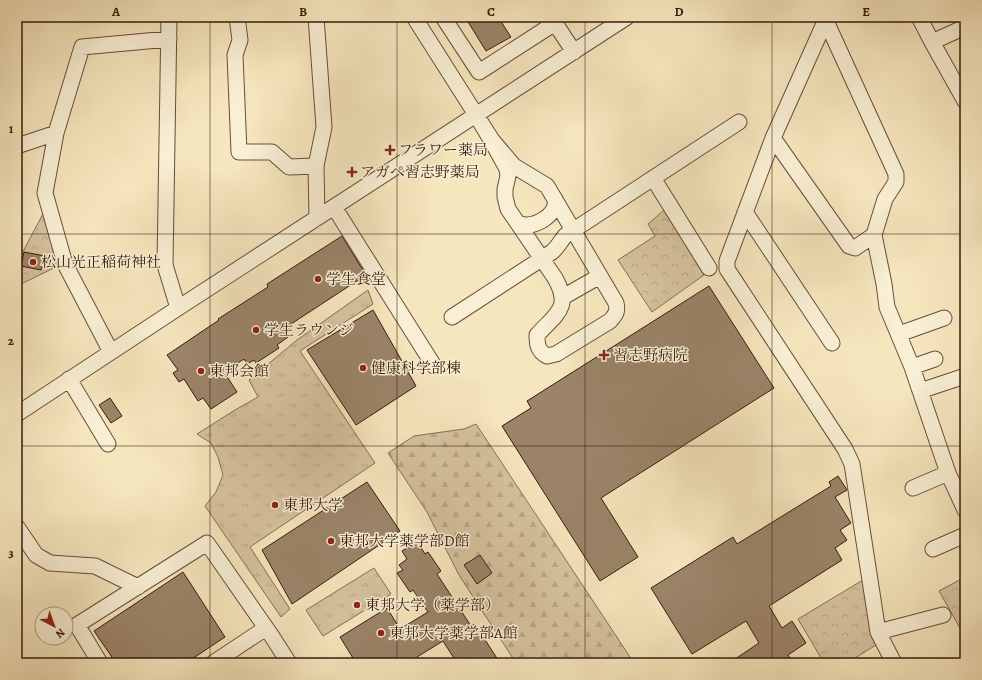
<svg xmlns="http://www.w3.org/2000/svg" width="982" height="680" viewBox="0 0 982 680" font-family="Alegreya,'Noto Serif JP',serif">
  <style>
    .grass { fill: url(#grass-tufts); stroke: #886e56 }
    .forest { fill: url(#forest-firs); stroke: #886e56 }
    .park { fill: url(#park-crowns); stroke: #886e56 }
    .building { fill: #9b8469; stroke: #391a0e }
    .lines { fill: none; stroke-linecap: round; stroke-linejoin: round }
    .minor-casing { stroke: #684d3a; stroke-width: 17 }
    .minor { stroke: #f9efd4; stroke-width: 15 }
    .grid { fill: none; stroke: #391a0e; stroke-width: 1; stroke-opacity: 0.55 }
    .poi-dot { fill: #8f2418; stroke: #f9efd4; stroke-width: 1.5 }
    .labels { text-anchor: middle; stroke-width: 3; stroke-linejoin: round; paint-order: stroke }
    .poi-label { font-size: 15px; fill: #391a0e; stroke: #f9efd4; text-anchor: start }
    .neatline { fill: none; stroke: #391a0e; stroke-width: 1.5 }
    .grid-label { font-size: 13px; text-anchor: middle; font-weight: bold; fill: #391a0e }
  </style>
  <defs>
    <pattern id="grass-tufts" width="24" height="20" patternUnits="userSpaceOnUse"><rect width="24" height="20" fill="#d6c39f"/><path d="M3 7l-1-3M5 7V3M7 7l1-3M15 17l-1-3M17 17v-4M19 17l1-3" fill="none" stroke="#b8a788"/></pattern>
    <pattern id="forest-firs" width="22" height="20" patternUnits="userSpaceOnUse"><rect width="22" height="20" fill="#d6c39f"/><path d="M5 1l3.5 6h-7zM16 11l3.5 6h-7z" fill="#b8a788"/></pattern>
    <pattern id="park-crowns" width="20" height="18" patternUnits="userSpaceOnUse"><rect width="20" height="18" fill="#d6c39f"/><path d="M2 6a3 3 0 1 1 6 0M12 15a3 3 0 1 1 6 0" fill="none" stroke="#b8a788"/></pattern>
  </defs>
  <rect width="100%" height="100%" fill="#f6e6bd"/>
  <filter id="stains"><feTurbulence type="fractalNoise" baseFrequency=".005" numOctaves="4"/><feColorMatrix values="0 0 0 0 .2 0 0 0 0 .09 0 0 0 0 .02 0 0 0 .5 -.17"/></filter>
  <radialGradient id="worn" r=".72"><stop offset=".6" stop-color="#630" stop-opacity="0"/><stop offset="1" stop-color="#630" stop-opacity=".3"/></radialGradient>
  <path class="grass" d="M368,290L373,304L300,351L375,463L250,547L290,609L281,617L205,506L216,492L223,475L218,457L211,443L197,434L235,410L258,397L249,380L297,340Z
    M374,568L391,594L323,636L306,610Z"/>
  <path class="forest" d="M476,424L634,663H516L459,575L427,512L388,453L414,436L464,429Z"/>
  <path class="park" d="M46,208L60,265L17,286V263Z
    M664,210L704,275L652,312L618,260L655,236L648,224Z
    M965,577V637L939,591Z
    M863,580L876,645L847,663H824L798,619Z"/>
  <path class="building" d="M465,17H498L511,37L486,51Z
    M342,236L366,275L288,326L289,328L284,331L288,337L277,345L279,348L256,363L254,360L247,364L244,359L224,372L237,392L211,409L203,398L198,401L184,379L179,382L173,373L178,370L167,355L219,320L218,319L268,287L267,284Z
    M24,252L45,256L41,270L21,266Z
    M709,286L774,388L601,498L638,557L600,581L502,426L531,408L527,401Z
    M373,310L416,386L356,425L307,350Z
    M110,398L122,416L111,423L99,405Z
    M838,476L847,490L835,497L851,523L840,530L847,540L835,548L842,560L769,606L782,628L792,621L806,643L788,655L793,663H729L759,643L746,621L692,654L651,588L733,537L737,544L831,486L829,482Z
    M367,482L400,531L292,604L262,550Z
    M417,541L425,554L428,552L441,571L437,574L471,626L475,624L500,663H457L443,641L417,657L420,663H356L340,637L387,608L400,629L428,612L413,590L410,592L397,573L403,570L399,565L407,559L402,551Z
    M480,555L492,573L477,584L464,565Z
    M183,572L225,637L186,663H116L94,631Z"/>
  <g class="lines">
    <g class="minor-casing">
      <path id="minor" d="M169,17L165,265L178,308
        M237,17L240,40L235,55L239,152H272L289,167L316,166
        M316,17L324,127L316,166L317,218
        M414,17L492,140L514,166L547,186L616,303C618,312 616,314 610,321L556,354L547,356C538,351 537,345 537,335C556,314 572,308 555,278L508,209L505,197V189L508,176L507,169L491,140L476,115
        M443,17L479,72L555,23
        M551,17L574,52
        M827,17L773,138L727,261V269L845,449L852,464L878,632L894,663
        M919,17L932,42L965,101
        M826,21L896,174V182L885,199L874,235L884,284L887,307L912,367L948,473L965,510
        M932,42L965,27
        M773,138L849,246L855,248L874,235
        M17,146L56,133
        M653,178L709,268
        M334,207L434,366
        M745,212L832,343
        M518,223C521,224 524,225 527,225C537,225 553,216 555,205C556,203 555,201 555,199
        M563,297L600,276
        M452,317L552,252C558,247 561,240 566,235L739,122
        M899,334L944,318
        M111,352L65,264L45,193L56,133L82,47L169,39
        M912,367L935,359
        M69,379L108,444
        M920,391L965,376
        M17,414L178,308L627,17
        M913,488L948,473
        M17,527L36,555L50,563L95,566L138,587
        M933,549L965,535
        M878,632L943,615
        M100,663L77,625L207,543L271,635L289,663
        M213,663L266,628"/>
    </g>
    <use href="#minor" class="minor"/>
  </g>
  <path class="grid" d="M210,17V663M397,17V663M585,17V663M772,17V663M17,234H965M17,446H965"/>
  <g class="poi-dot">
    <path d="M388 144h4v4h4v4h-4v4h-4v-4h-4v-4h4z"/>
    <path d="M350 166h4v4h4v4h-4v4h-4v-4h-4v-4h4z"/>
    <circle cx="33" cy="262" r="4"/>
    <circle cx="318" cy="279" r="4"/>
    <circle cx="256" cy="330" r="4"/>
    <path d="M602 349h4v4h4v4h-4v4h-4v-4h-4v-4h4z"/>
    <circle cx="363" cy="368" r="4"/>
    <circle cx="201" cy="371" r="4"/>
    <circle cx="275" cy="505" r="4"/>
    <circle cx="331" cy="541" r="4"/>
    <circle cx="357" cy="605" r="4"/>
    <circle cx="381" cy="633" r="4"/>
  </g>
  <g class="labels">
    <g class="poi-label">
      <text x="398" y="155">フラワー薬局</text>
      <text x="360" y="177">アガペ習志野薬局</text>
      <text x="41" y="267">松山光正稲荷神社</text>
      <text x="326" y="284">学生食堂</text>
      <text x="264" y="335">学生ラウンジ</text>
      <text x="613" y="360">習志野病院</text>
      <text x="371" y="373">健康科学部棟</text>
      <text x="209" y="376">東邦会館</text>
      <text x="283" y="510">東邦大学</text>
      <text x="339" y="546">東邦大学薬学部D館</text>
      <text x="365" y="610">東邦大学（薬学部）</text>
      <text x="389" y="638">東邦大学薬学部A館</text>
    </g>
  </g>
  <rect width="982" height="680" fill="none" stroke="#f6e6bd" stroke-width="44"/>
  <g transform="translate(54 626) rotate(139)"><circle r="19" fill="#f9efd4" stroke="#ac9a85"/>
  <path d="M0-3L7 15L0 10L-7 15Z" fill="#8f2418"/>
  <text y="-6" font-size="11" font-weight="bold" text-anchor="middle" fill="#391a0e">N</text>
  </g>
  <rect x="22" y="22" width="938" height="636" class="neatline"/>
  <g class="grid-label">
    <text x="116" y="16">A</text>
    <text x="303" y="16">B</text>
    <text x="491" y="16">C</text>
    <text x="679" y="16">D</text>
    <text x="866" y="16">E</text>
    <text x="11" y="133">1</text>
    <text x="11" y="345">2</text>
    <text x="11" y="557">3</text>
  </g>
  <rect width="100%" height="100%" filter="url(#stains)"/>
  <rect width="100%" height="100%" fill="url(#worn)"/>
</svg>
